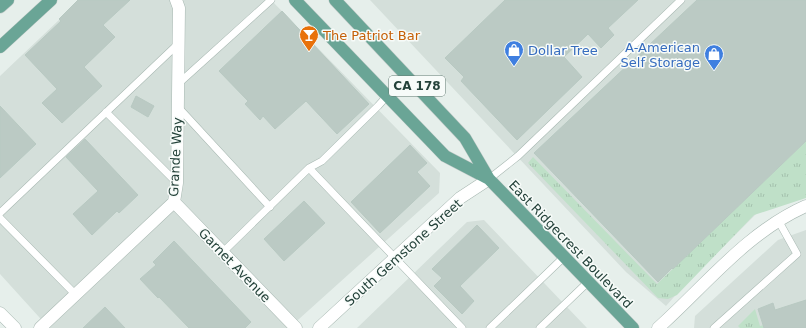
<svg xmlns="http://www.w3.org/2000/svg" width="806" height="328" viewBox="0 0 806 328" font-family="'DejaVu Sans',sans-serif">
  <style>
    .built { fill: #d4dfda }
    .grass { fill: url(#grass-tufts) }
    .building { fill: #bbcac4; stroke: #b8c9c2 }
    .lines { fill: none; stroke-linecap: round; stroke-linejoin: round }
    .service-casing { stroke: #a8b8b2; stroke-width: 8 }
    .minor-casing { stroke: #a8b8b2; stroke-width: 13 }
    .tertiary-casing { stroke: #a8b8b2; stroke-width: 13 }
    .primary-casing { stroke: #c2cac8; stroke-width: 13 }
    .service { stroke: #fff; stroke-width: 7 }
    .minor { stroke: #fff; stroke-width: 12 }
    .tertiary { stroke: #fff; stroke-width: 12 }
    .primary { stroke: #6aa596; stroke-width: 12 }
    .labels { text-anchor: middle; stroke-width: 3; stroke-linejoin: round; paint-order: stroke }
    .shield { fill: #f7fbf9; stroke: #637a73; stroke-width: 1 }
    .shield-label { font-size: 12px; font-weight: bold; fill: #24423a }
    .food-label { font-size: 13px; fill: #c56008; stroke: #f7fbf9; text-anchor: start }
    .shop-label { font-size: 13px; fill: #366cbe; stroke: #f7fbf9; text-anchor: end }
    .street-label { font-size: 13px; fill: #24423a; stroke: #f7fbf9 }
  </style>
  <defs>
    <pattern id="grass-tufts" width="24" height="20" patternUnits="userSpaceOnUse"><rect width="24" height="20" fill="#bfe0c8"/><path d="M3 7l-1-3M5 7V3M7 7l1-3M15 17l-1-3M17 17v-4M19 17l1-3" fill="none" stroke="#a4c1ad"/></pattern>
  </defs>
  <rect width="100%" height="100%" fill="#e6efeb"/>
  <path class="built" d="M80,0H271L440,173L439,193L289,328H49L0,274V76Z
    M370,0H806V164L681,289L666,306L626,272Z
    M484,220L587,328H357L467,222Z
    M806,230V328H694L695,316L778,240Z"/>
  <path class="grass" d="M806,141V198L754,215L677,295L668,299L658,298L528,163L533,157L657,284Z
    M755,309L760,326L764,325L765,328H740L738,326Z"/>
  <path class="building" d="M78,0H130L103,25L115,37L84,67L102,86L62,123L42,103L57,89L25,55L61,21L59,19Z
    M505,0H638L608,28L614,35L601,48L588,34L564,57L582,77L517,140L461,81L464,77L445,58Z
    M697,0H806V141L673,269L672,268L658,282L534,153Z
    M282,11L369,104L337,134L306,101L275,129L263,116L260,120L245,104L248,101L219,71Z
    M136,96L154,106L148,117L131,107Z
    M0,106L36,144L0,178Z
    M85,139L138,195L119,213L117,211L92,235L73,214L98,191L66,157Z
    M410,145L427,163L417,172L430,186L380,233L351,202Z
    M304,201L325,223L284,261L264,239Z
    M477,225L499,248L460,286L474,301L462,314L434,286L442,278L432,269Z
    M174,241L251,322L245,328H189L159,297L158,298L140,279L156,265L153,262Z
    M806,300V328H764L758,309L773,303L775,310Z
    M105,307L125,328H83Z"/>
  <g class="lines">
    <g class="service-casing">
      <path id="service" d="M178,84L271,0
        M178,107L270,207
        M106,112L177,183
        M309,168L462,328
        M489,179L518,156L681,0
        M0,213L178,44
        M0,218L75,294
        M223,252L309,168L322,161L378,106L387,96
        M490,328L564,257
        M540,328L588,282
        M714,328L797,254L778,220"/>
    </g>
    <g class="minor-casing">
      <path id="minor" d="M174,202L296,328
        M40,328L174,202L177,183L179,8L176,0
        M319,328L460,198L489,179
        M658,328C705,286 747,232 806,206"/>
    </g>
    <g class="tertiary-casing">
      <path id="tertiary" d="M0,313L15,328"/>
    </g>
    <g class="primary-casing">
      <path id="primary" d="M295,0L445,156L489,179
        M335,0L465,138L489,179L633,328
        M0,7L8,0
        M0,47L51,0"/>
    </g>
    <use href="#service" class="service"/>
    <use href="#minor" class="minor"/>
    <use href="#tertiary" class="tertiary"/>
    <use href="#primary" class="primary"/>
  </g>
  <defs>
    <g id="bar-pin" transform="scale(1)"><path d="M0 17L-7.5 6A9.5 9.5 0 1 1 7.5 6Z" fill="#e8710a" stroke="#f7fbf9"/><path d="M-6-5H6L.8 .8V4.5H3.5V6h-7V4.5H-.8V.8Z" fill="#fff"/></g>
    <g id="shop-pin" transform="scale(1)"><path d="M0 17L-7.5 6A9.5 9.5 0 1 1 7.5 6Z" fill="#3f7fe0" stroke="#f7fbf9"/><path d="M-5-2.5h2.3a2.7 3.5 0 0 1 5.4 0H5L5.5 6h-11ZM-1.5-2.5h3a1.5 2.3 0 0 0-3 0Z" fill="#fff"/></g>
  </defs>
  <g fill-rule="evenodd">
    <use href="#bar-pin" x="309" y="35"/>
    <use href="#shop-pin" x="514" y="50"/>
    <use href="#shop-pin" x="714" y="54"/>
  </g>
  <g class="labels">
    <rect class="shield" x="389" y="76" width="56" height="20" rx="3"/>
    <g class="shield-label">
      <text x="417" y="90">CA 178</text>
    </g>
    <g class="food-label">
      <text x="323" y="40">The Patriot Bar</text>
    </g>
    <g class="shop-label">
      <text x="700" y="52">A-American<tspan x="700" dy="15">Self Storage</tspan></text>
      <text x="528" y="55" text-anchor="start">Dollar Tree</text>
    </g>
    <g class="street-label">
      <text transform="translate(175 157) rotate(-87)" y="5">Grande Way</text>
      <text transform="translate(571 244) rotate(46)" y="5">East Ridgecrest Boulevard</text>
      <text transform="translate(403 252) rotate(-42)" y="5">South Gemstone Street</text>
      <text transform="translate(235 265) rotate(46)" y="5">Garnet Avenue</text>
    </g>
  </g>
</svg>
